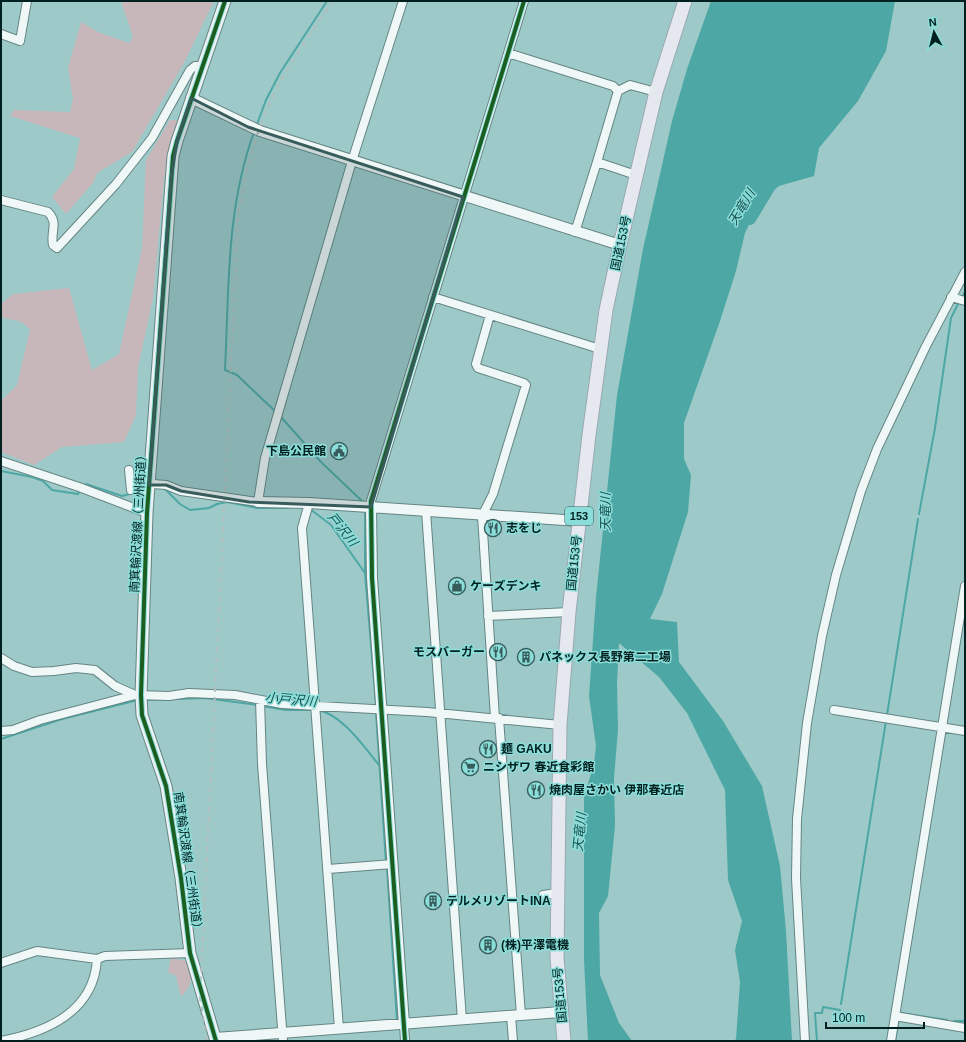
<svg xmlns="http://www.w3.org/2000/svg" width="966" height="1042" viewBox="0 0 966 1042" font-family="Arial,'Noto Sans JP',sans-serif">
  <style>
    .green { fill: #c8b7ba }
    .water { fill: #4da7a4 }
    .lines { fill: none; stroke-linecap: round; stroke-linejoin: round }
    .stream { stroke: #4da7a4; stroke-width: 2 }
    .river { stroke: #4da7a4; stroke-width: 12 }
    .minor-casing { stroke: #648584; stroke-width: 10 }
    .tertiary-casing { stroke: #648584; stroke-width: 12 }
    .secondary-casing { stroke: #648584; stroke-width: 13 }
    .trunk-casing { stroke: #98a8b1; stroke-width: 15 }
    .minor { stroke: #f0f7f7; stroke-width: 8 }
    .tertiary { stroke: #f0f7f7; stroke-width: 10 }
    .secondary { stroke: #ecf1f4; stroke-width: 11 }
    .trunk { stroke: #e6e8ef; stroke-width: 13 }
    .rail { stroke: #b1bebe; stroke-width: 2; stroke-dasharray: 5 5; stroke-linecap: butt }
    .cycleway-casing { stroke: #8addd9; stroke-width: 6 }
    .cycleway { stroke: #1b5e20; stroke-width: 4 }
    .marked { fill: #375c5b; fill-opacity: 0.2; stroke: #375c5b; stroke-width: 3; stroke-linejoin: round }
    .labels { text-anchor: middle; stroke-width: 3; stroke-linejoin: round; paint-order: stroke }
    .shield { fill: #8addd9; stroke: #295958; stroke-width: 1 }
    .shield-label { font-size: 11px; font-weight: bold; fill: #002120 }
    .street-label { font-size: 12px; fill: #002120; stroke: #8addd9 }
    .poi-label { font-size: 12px; font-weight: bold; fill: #002120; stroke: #8addd9; text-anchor: start }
    .water-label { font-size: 13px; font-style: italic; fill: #195452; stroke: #8addd9 }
  </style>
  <rect width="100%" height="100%" fill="#9dcac8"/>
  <path class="green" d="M121,1H214L184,63L132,152L97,173L93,183L66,214L52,197L74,169L80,138L10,116L14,110L70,112L73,99L68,68L81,22L98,32L129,43L133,37Z
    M170,120H177L164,179L153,298L138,368L136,415L124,442L62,447L34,465L1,452V401L17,385L30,329L21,322L1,317V304L13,294L69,288L92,370L119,354L142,248L146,160Z
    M171,958L187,961C193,977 193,984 181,997L176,976L168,972Z"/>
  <path class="water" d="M711,1H895L886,51L858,101L819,148L814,176L779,186L761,200L745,233L736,271L720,321L684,423V459L691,475L688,512L662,594L650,619L677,622L679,662L723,721L762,786L780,866L786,931L792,1041H734L736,1039L740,982L735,950L742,921L728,880L725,790L687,713L659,677L619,643L617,684L618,730L614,778L615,826L608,896L599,913L600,975L619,1023L632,1041H588L584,960V797L594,764L596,746L589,696L596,597L617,395L643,249L672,121L687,69Z"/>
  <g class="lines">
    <path class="stream" d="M256,127L266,100L280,73L327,1
      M254,132C226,209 229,289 225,370L237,375L276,412
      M962,298L965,292
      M281,417L321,462L362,501
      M1,471L32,477L43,481L52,490L78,494L80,490
      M83,487L86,484L122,496L133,493
      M164,488L180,504L190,510L209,508L217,504L227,502L257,508H288
      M310,509L331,525L365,573
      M365,511V573L376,705
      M919,514L935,428L951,318L959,302
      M144,700L205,698L257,705
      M262,706L286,710H313
      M317,710C341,713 365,748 379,765
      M376,713L386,863
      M887,715L918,519
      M1,739L62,719L138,700
      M387,868L397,1021
      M841,1004L886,721
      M900,1013L947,1020
      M954,1021H965
      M817,1041L815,1013H822L823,1007L840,1010
      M895,1041L899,1019"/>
    <path class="river" d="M750,219L770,186"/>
    <g class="minor-casing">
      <path id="minor" d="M1,34L20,41L27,1
        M508,53L613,86L618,91L630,85L656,92
        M618,91L597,162L636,175
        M1,200L48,212C59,223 50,232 53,245L57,248L116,184L152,138L190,70L195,66H202
        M575,232L597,162
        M433,297L600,349
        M951,297L965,301
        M490,315L476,364L478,368L524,383L526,385L493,494L482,516L495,718
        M1,461L79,487L147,513
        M129,470L131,490L153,484L166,485L181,491L258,502L265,458L352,161L403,1
        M309,503L302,528L339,1029
        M371,507V501L524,1
        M426,511L462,1020
        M488,616L569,612
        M1,658L14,666L32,672L54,671L76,668L95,670L115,686L135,695
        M260,700L262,764L283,1041
        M834,710L965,731
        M499,718L521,1015
        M1,731L13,730L40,720L135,695L169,696L189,693L235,695L282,704L427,712L560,725
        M328,869L393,864
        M543,895L557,893
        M1,963L37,951L97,959L105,956L190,953
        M511,1016L513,1041
        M895,1016L965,1028
        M404,1024L405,1041
        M1,1041C47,1032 94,1012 97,959
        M805,1041L796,878L797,819L807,723L822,636L836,575L861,491L877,449L926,346L965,272
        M891,1041L965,586"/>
    </g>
    <g class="tertiary-casing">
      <path id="tertiary" d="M191,98L260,131L620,245
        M258,502L309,503L579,521
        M371,507L372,578L404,1024
        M215,1038L561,1012"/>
    </g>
    <g class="secondary-casing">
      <path id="secondary" d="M216,1041L190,953L181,878L166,786L142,715L141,695L147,513L173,156L177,141L225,1"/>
    </g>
    <g class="trunk-casing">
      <path id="trunk" d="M564,1041L557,958L560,725L569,612L589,435L606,310L620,245L656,92L685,1"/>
    </g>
    <use href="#minor" class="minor"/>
    <use href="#tertiary" class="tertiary"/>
    <use href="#secondary" class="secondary"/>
    <use href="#trunk" class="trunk"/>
    <path class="rail" d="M207,1041L200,997L238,220C243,184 251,148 265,114C282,73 308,37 333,1"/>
    <g class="cycleway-casing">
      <path id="cycleway" d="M216,1041L190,953L181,878L166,786L142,715L141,695L147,513L173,156L177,141L225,1
        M405,1041L372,578L371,501L524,1"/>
    </g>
    <use href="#cycleway" class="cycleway"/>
  </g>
  <path class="marked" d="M191,98L248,127L463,197L371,507L249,502L181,491L166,485H149L171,179L177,141Z"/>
  <defs>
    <g id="civic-ring" transform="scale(0.9)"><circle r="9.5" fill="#8addd9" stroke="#375c5b" stroke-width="1.5"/><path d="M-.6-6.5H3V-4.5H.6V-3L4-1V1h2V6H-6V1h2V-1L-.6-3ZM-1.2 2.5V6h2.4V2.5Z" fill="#375c5b"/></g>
    <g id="restaurant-ring" transform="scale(0.9)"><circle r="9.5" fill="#8addd9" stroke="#375c5b" stroke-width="1.5"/><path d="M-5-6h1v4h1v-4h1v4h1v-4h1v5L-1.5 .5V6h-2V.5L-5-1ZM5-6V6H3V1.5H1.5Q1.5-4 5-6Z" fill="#375c5b"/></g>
    <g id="shop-ring" transform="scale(0.9)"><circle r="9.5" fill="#8addd9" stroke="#375c5b" stroke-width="1.5"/><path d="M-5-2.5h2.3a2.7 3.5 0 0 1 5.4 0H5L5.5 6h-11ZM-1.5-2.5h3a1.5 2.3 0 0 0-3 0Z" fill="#375c5b"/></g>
    <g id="building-ring" transform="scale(0.9)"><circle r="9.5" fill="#8addd9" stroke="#375c5b" stroke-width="1.5"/><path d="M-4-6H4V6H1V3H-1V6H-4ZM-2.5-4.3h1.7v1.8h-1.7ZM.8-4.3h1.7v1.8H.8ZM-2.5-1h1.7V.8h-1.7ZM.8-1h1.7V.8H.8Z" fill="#375c5b"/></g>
    <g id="supermarket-ring" transform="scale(0.9)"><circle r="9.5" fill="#8addd9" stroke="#375c5b" stroke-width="1.5"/><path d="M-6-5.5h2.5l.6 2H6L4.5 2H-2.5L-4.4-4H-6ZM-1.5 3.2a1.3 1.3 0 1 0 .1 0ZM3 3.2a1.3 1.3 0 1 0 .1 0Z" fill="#375c5b"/></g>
  </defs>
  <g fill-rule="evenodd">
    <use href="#civic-ring" x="339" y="451"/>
    <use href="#restaurant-ring" x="493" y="528"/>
    <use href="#shop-ring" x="457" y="586"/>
    <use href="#restaurant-ring" x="498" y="652"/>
    <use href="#building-ring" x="526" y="657"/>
    <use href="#restaurant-ring" x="488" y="749"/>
    <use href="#supermarket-ring" x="470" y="767"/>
    <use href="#restaurant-ring" x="536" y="790"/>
    <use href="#building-ring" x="433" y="901"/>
    <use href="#building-ring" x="488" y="945"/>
  </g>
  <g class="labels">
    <rect class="shield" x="565" y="507" width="28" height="18" rx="3"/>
    <g class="shield-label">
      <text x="579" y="520">153</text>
    </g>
    <g class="street-label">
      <text transform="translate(621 243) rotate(-78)" y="4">国道153号</text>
      <text transform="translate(138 521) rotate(-87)" y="4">南箕輪沢渡線（三州街道）</text>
      <text transform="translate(574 563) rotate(-84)" y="4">国道153号</text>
      <text transform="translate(188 863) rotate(82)" y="4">南箕輪沢渡線（三州街道）</text>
      <text transform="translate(560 995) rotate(-95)" y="4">国道153号</text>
    </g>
    <g class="poi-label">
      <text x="326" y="455" text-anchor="end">下島公民館</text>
      <text x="506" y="532">志をじ</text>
      <text x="470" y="590">ケーズデンキ</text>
      <text x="485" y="656" text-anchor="end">モスバーガー</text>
      <text x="539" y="661">パネックス長野第二工場</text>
      <text x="501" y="753">麺 GAKU</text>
      <text x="483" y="771">ニシザワ 春近食彩館</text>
      <text x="549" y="794">焼肉屋さかい 伊那春近店</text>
      <text x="446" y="905">テルメリゾートINA</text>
      <text x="501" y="949">(株)平澤電機</text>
    </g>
    <g class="water-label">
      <text transform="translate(741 207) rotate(-59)" y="5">天竜川</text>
      <text transform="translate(605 512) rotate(-90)" y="5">天竜川</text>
      <text transform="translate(343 529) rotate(51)" y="5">戸沢川</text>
      <text transform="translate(291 699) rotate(5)" y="5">小戸沢川</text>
      <text transform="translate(579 832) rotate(-84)" y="5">天竜川</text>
    </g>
  </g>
  <rect width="966" height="1042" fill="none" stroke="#002120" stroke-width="4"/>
  <g transform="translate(934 32) rotate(353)" stroke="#8addd9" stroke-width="3" paint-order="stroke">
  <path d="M0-3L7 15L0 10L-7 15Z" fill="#002120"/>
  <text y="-6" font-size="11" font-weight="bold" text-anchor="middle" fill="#002120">N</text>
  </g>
  <path d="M826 1022v6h98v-6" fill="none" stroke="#002120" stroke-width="2"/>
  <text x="832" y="1022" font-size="12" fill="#002120" stroke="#8addd9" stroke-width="3" paint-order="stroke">100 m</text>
</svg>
